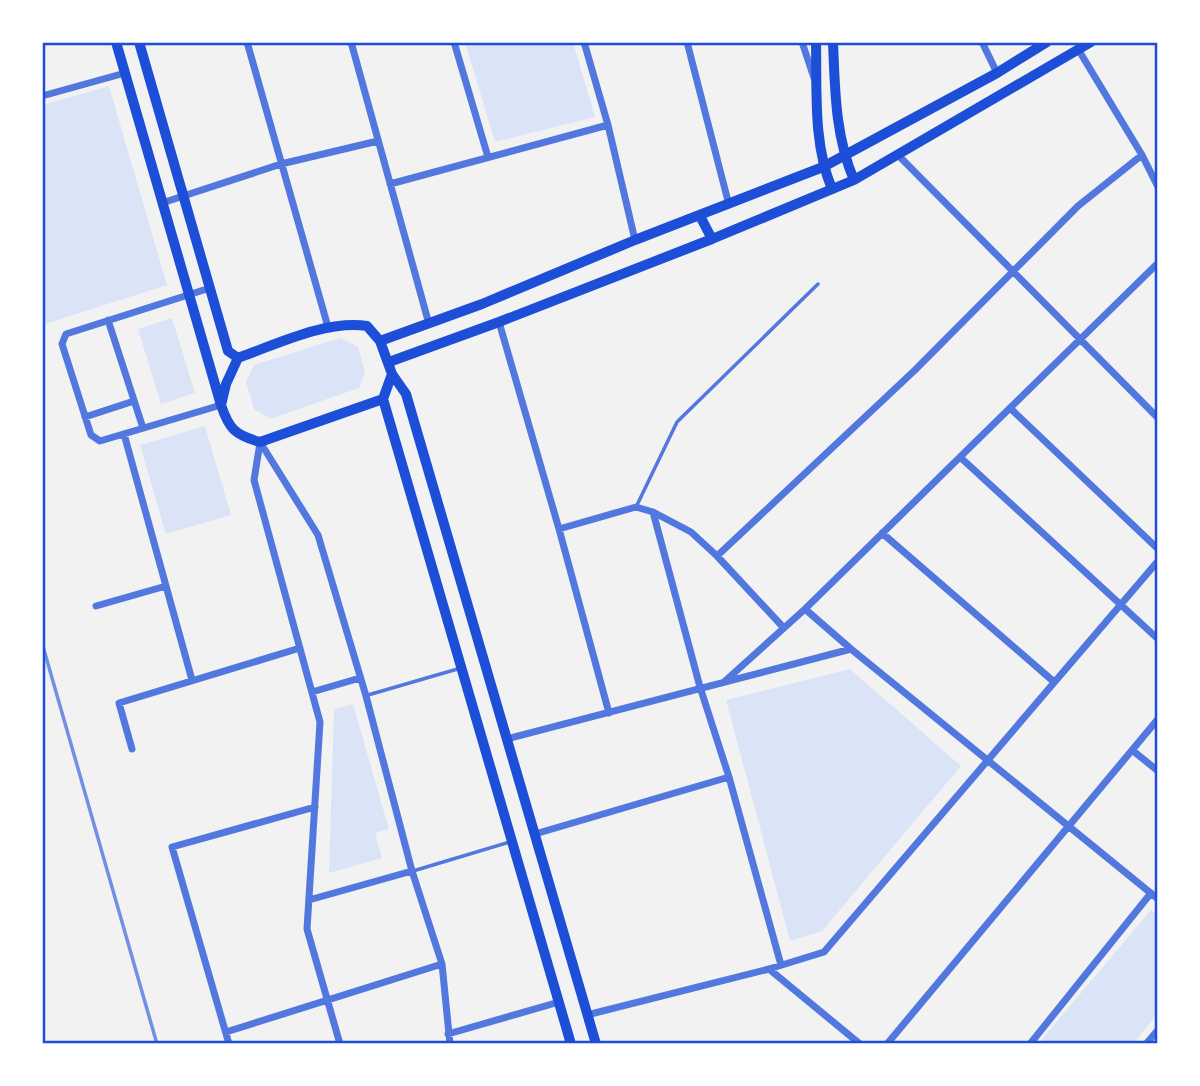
<svg xmlns="http://www.w3.org/2000/svg" width="1200" height="1086" viewBox="0 0 1200 1086" font-family="Ubuntu,sans-serif">
  <style>
    .green { fill: #dbe4f7 }
    .lines { fill: none; stroke-linecap: round; stroke-linejoin: round }
    .service { stroke: #5277de; stroke-width: 3.5 }
    .minor { stroke: #5277de; stroke-width: 7 }
    .secondary { stroke: #1d4ed8; stroke-width: 10 }
    .rail { stroke: #7290e2; stroke-width: 3.5 }
    .neatline { fill: none; stroke: #1d4ed8; stroke-width: 2.5 }
  </style>
  <rect width="100%" height="100%" fill="#f2f2f2"/>
  <path class="green" d="M465,42H573L595,117L495,142Z
    M109,86L167,285L42,325V105Z
    M172,318L195,393L161,404L138,329Z
    M340,338L358,347L365,372L359,388L270,419L254,409L246,382L254,365Z
    M205,426L231,515L166,534L140,445Z
    M850,669L961,766L822,931L790,941L726,700Z
    M353,704L389,829L375,833L382,858L329,873L334,709Z
    M1151,910L1158,916V1013L1133,1044H1047L1042,1039Z"/>
  <g class="lines">
    <path class="service" d="M637,505L677,422L818,284
      M368,695L461,668
      M413,871L510,842"/>
    <path class="minor" d="M247,42L328,327
      M351,42L429,324
      M454,42L488,157
      M584,42L608,125L635,240
      M687,42L729,205
      M802,42L814,78
      M982,42L997,73
      M1078,49L1142,155L1158,187
      M42,96L125,73
      M898,155L1158,418
      M390,184L608,125
      M162,203L281,164L378,141
      M210,288L66,334L62,344L91,435L100,441L221,405
      M108,320L143,428
      M499,322L559,529L609,713
      M1010,408L1158,549
      M85,417L134,401
      M124,434L192,680
      M260,442L318,535L366,696L412,871L442,964L450,1044
      M260,443L254,480L320,722L307,929L340,1044
      M960,457L1158,639
      M653,512L700,687L729,777L781,965
      M559,529L636,507L653,512L691,532L717,556L783,627
      M882,533L1053,681
      M717,556L915,370L1078,206L1142,155
      M96,606L166,586
      M805,609L851,649L1158,899
      M724,682L805,609L1158,263
      M312,692L360,678
      M507,739L851,649
      M132,749L119,703L300,648
      M1132,750L1158,771
      M535,834L729,777
      M309,900L412,871
      M769,969L824,952L1158,561
      M587,1015L769,969L860,1044
      M226,1032L442,964
      M448,1034L559,1002
      M229,1044L172,847L315,807
      M887,1044L1158,719
      M1030,1044L1151,893
      M1146,1044L1158,1030"/>
    <path class="secondary" d="M116,42L221,405C229,429 235,435 260,442L383,399L392,374L380,341L367,326C326,320 277,344 238,358L226,384L221,405
      M139,42L228,351L238,358
      M816,42C817,91 813,144 832,189
      M833,42C835,89 835,136 854,180
      M700,216L712,239
      M380,341L482,304L635,240L823,167L997,73L1047,42
      M389,362L499,322L712,239L854,180L1091,42
      M392,374L406,394L596,1044
      M383,399L571,1044"/>
    <path class="rail" d="M42,643L157,1044"/>
  </g>
  <rect width="1200" height="1086" fill="none" stroke="#ffffff" stroke-width="88"/>
  <rect x="44" y="44" width="1112" height="998" class="neatline"/>
</svg>
